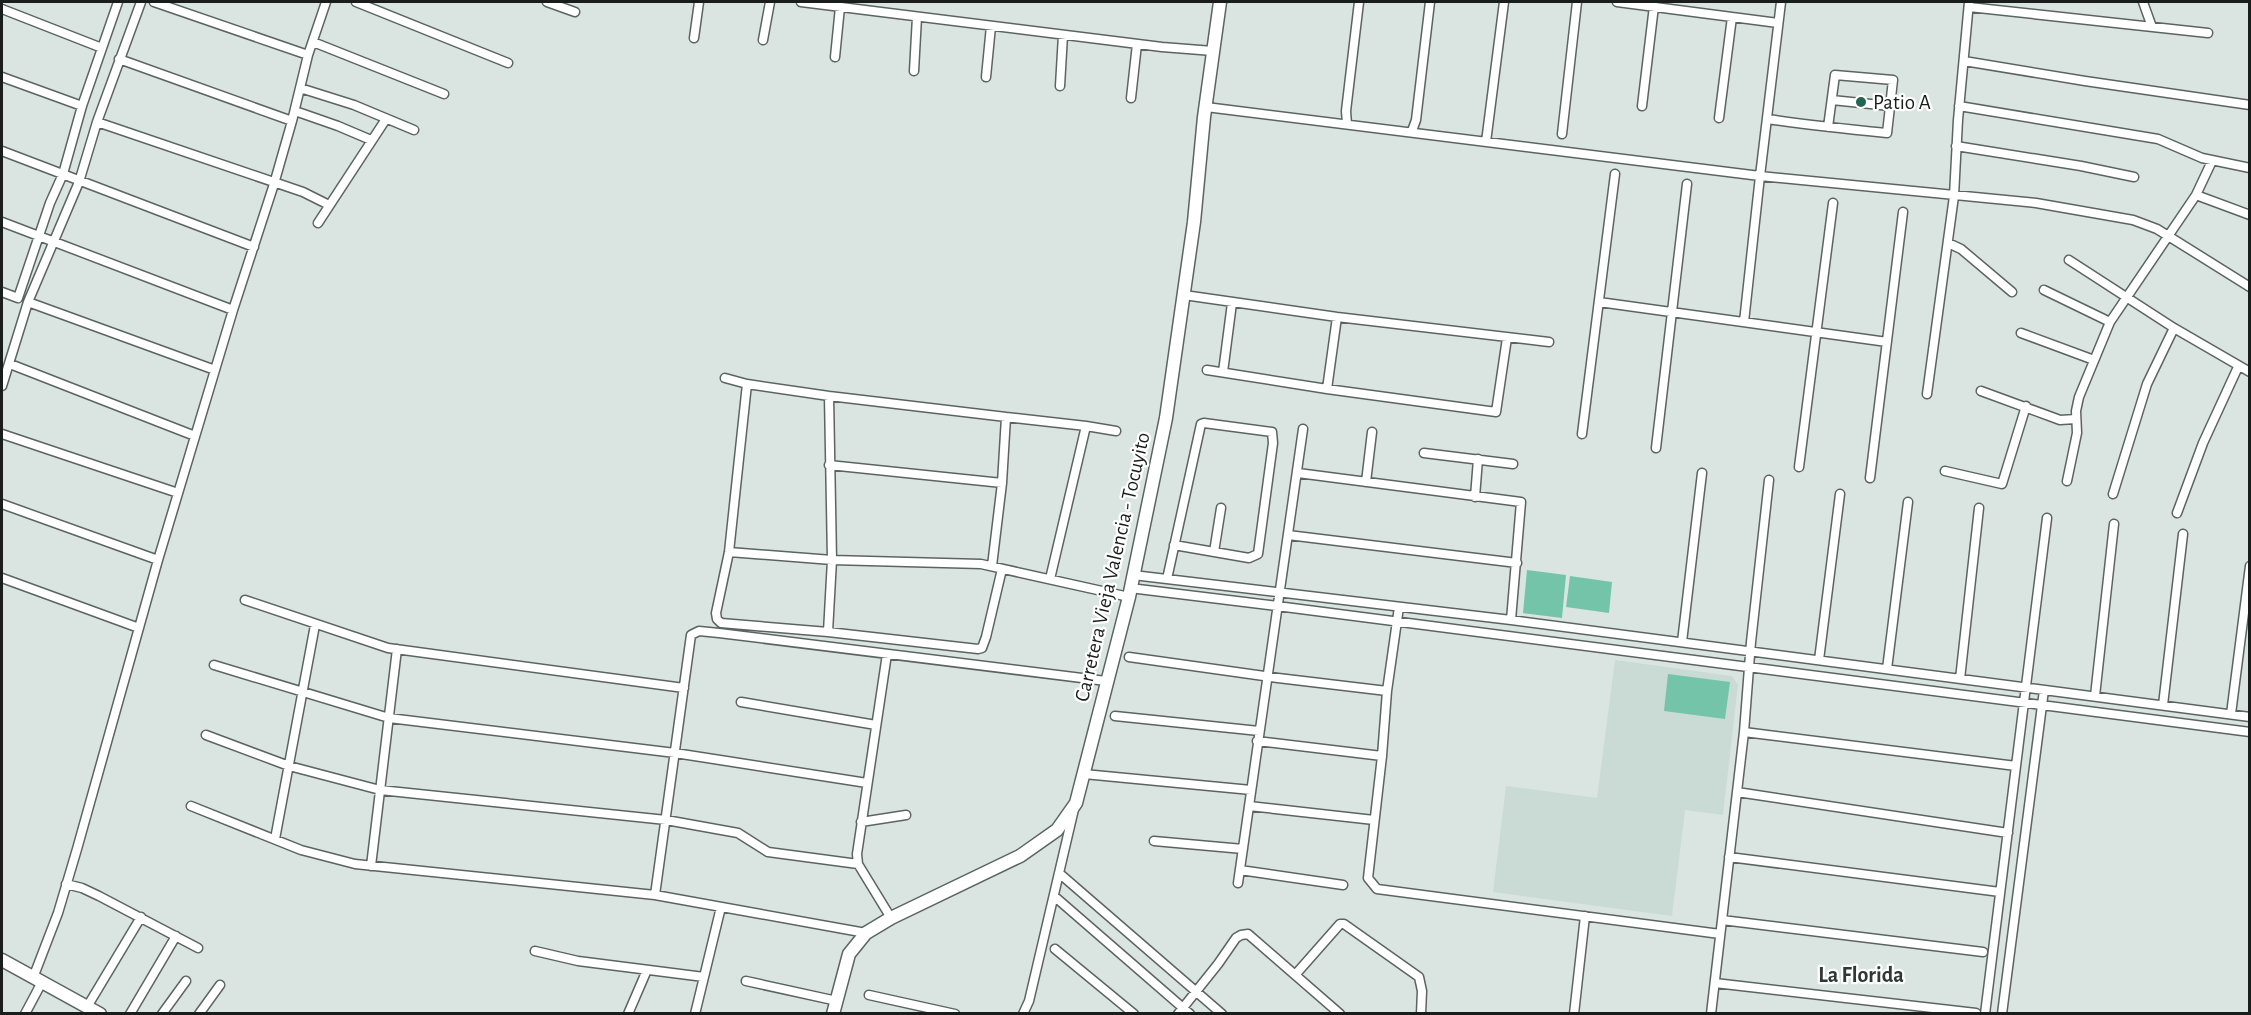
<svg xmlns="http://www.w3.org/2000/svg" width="2251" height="1015" viewBox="0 0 2251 1015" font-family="'Alegreya Sans',sans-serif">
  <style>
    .built { fill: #c9dbd4 }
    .green { fill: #74c4aa }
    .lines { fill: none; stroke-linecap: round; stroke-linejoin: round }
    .street-casing { stroke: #5b6461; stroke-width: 11 }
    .secondary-casing { stroke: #5b6461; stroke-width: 15 }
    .street { stroke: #fff; stroke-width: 8 }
    .secondary { stroke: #fff; stroke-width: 12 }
    .poi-dot { fill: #246452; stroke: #fff; stroke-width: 2 }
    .labels { text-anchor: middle; stroke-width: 4.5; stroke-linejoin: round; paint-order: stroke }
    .poi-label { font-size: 21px; fill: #191d1b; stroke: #fff; text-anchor: start }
    .street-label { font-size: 21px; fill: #191d1b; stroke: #fff }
    .neighbourhood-label { font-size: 22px; font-weight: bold; fill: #303835; stroke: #fff }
  </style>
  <rect width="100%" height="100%" fill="#dae5e1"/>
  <path class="built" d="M1615,660L1732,676L1738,685L1723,815L1685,810L1672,916L1493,892L1506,786L1597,798Z"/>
  <path class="green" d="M1527,570L1566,575L1562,618L1523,613Z
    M1570,576L1612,582L1609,613L1566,607Z
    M1668,674L1730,682L1725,719L1664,711Z"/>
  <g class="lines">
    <g class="street-casing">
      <path id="street" d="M154,2L308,55
        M356,2L508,63
        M547,2L575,12
        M801,2L1162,47L1213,51
        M1617,2L1778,23
        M2143,2L2152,27
        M1969,7L2208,33
        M2,9L102,48
        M694,38L699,2
        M763,40L770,2
        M313,42L444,94
        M835,57L840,7
        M119,59L292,121
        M1964,61L2085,81L2250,105
        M914,71L917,17
        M2,77L82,106
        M986,77L991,26
        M1060,86L1063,35
        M300,88L354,105L414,130
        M1131,98L1137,44
        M1832,100L1890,106
        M1642,106L1654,6
        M1959,106L2158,139L2202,158L2250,168
        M1206,107L1760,176L1781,2
        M295,111L338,126L371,140
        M1719,118L1732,17
        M1768,119C1808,125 1847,129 1887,133L1893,80L1835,75L1828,127
        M97,122L303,192L329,205
        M1347,124L1346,111L1359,2
        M1412,131L1416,120L1430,2
        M1562,134L1577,2
        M1486,142L1504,2
        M1956,146L2081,166L2134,177
        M2,151L254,247
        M2196,195L2250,215
        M2,222L233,310
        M318,223L386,119
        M1948,243L1961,249L2012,292
        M2069,260L2174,328L2250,372
        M2044,290L2110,322
        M2,292L18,298L50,203L63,174L82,106L118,2
        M1184,295L1337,317L1549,342
        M28,302L215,370
        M1599,302L1887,342
        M1744,322L1760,176L2036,203L2133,220L2157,229L2250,287
        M2021,333L2094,360
        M10,364L195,436
        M1207,370L1327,389L1496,412L1507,338
        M1223,372L1232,303
        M725,378L747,384
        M2,386L28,302L79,182L97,122L141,2
        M1327,389L1337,317
        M1981,391L2060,420L2076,419
        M1927,394L1954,196L1958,120L1969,2
        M1006,417L1086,426L1116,431
        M2,434L178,493
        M1582,434L1615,174
        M1656,448L1687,184
        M1424,453L1513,464
        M829,465L1002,483
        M1799,467L1833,203
        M1945,471L2002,484L2026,406
        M1298,473L1521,502L1511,620
        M1870,478L1903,212
        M2067,481L2077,433L2076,411L2079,397L2110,322L2196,195L2212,161
        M1366,482L1372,432
        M2113,494L2147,384L2174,328
        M1475,497L1478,459
        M2,504L158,560
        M2177,513L2203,443L2238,367
        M1288,535L1517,563
        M729,552L832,560L981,564L1129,597
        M1214,552L1221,508
        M992,566L1002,483L1006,417L829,396L747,384L729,552L716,613L717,619L721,623L828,632L978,649L982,648L986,637L1002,569
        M1133,575L1511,620L2250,717
        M2,578L139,628
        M1050,579L1086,426
        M1167,579L1201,424L1204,423L1272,432L1273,443L1258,554L1249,558L1174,545
        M1130,588L1277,606L2250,732
        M245,600L388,648L684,688
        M1399,607L1387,691L1382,756L1368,878L1377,889L1720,934
        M828,632L832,560L829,396
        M1682,642L1702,473
        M887,654L857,854L858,864L891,918
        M1129,657L1278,678L1387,691
        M1819,660L1840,494
        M214,665L389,718L675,753L867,783
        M1887,669L1908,502
        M1960,679L1979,508
        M2095,696L2114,524
        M741,702L876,725
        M2163,705L2183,534
        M2231,714L2250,566
        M1115,716L1259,731
        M1744,732L2016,766
        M206,735L289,766L380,790L666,820L738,833L768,852L858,864
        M1257,741L1382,756
        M1084,774L1251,790
        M1737,792L2008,833
        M191,806L301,850L355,864L655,895L866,933
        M1249,806L1374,820
        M861,822L906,815
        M275,839L315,625
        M1154,841L1243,849
        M1729,857L2000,892
        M371,866L397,649
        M1240,870L1343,885
        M1059,873L1222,1014
        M1238,883L1303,429
        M66,884L82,888L99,896L198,948
        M655,895L691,635L699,631L719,633L1106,681
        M1054,896L1190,1014
        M1722,920L1983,952
        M1055,949L1134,1014
        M535,951L578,961L704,977
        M1295,975L1340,924H1344L1419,977L1422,991L1421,1014
        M33,978L58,913L77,849L158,560L233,310L274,184L292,121L308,55L326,2
        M746,981L837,1001
        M1715,983L1976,1013
        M869,995L955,1014
        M87,1007L141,917
        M25,1014L42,982
        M130,1014L176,936
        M162,1014L186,981
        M199,1014L220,985
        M628,1014L647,970
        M695,1014L721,907
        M1023,1014L1029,1001L1074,809
        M1178,1014L1218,964L1236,938L1241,935L1248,934L1340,1014
        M1574,1014L1585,916
        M1711,1014L1744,732L1751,642L1769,480
        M1985,1014L2047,518
        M2002,1014L2044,690"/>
    </g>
    <g class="secondary-casing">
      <path id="secondary" d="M2,960L100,1014
        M833,1014L849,954L866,933L891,918L1020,856L1057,830L1076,803L1129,597L1166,418L1194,222L1204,117L1220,2"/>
    </g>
    <use href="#street" class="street"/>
    <use href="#secondary" class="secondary"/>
  </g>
  <circle class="poi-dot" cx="1861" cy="102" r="6"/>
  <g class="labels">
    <g class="poi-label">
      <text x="1873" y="109">Patio A</text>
    </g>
    <g class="street-label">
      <text transform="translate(1112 567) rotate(-77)" y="7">Carretera Vieja Valencia - Tocuyito</text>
    </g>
    <g class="neighbourhood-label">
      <text x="1861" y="982">La Florida</text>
    </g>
  </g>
  <rect width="2251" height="1015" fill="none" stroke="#191d1b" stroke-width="6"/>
</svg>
